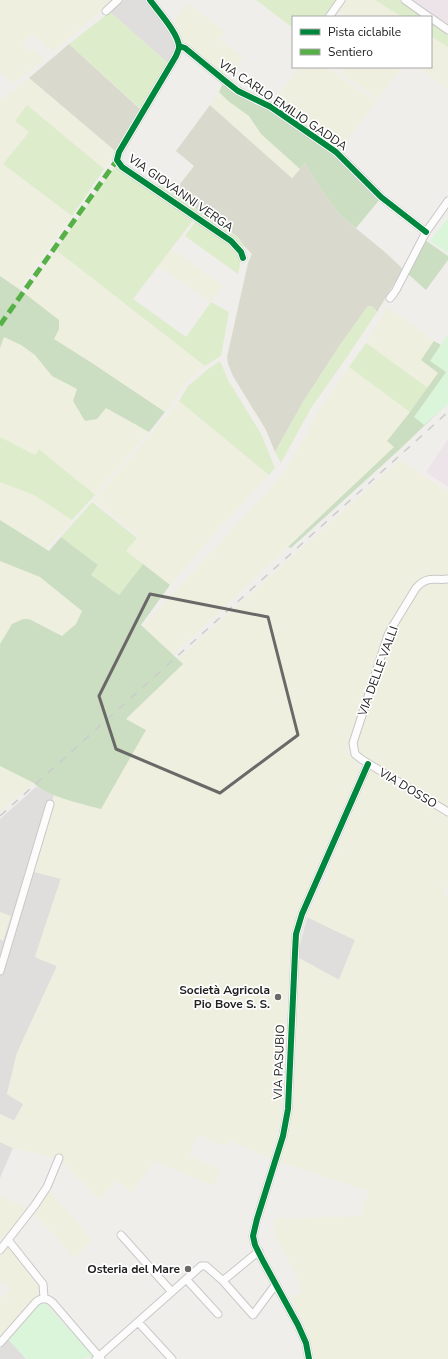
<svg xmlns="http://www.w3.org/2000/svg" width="448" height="1359" viewBox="0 0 448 1359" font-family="'Nunito Sans',sans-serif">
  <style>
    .residential { fill: #dfdedc }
    .industrial { fill: #ede4e9 }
    .construction { fill: #d9d9cd }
    .farmland { fill: #efefdf }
    .grass { fill: #ddeccb }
    .forest { fill: #cbdec1 }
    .park { fill: #daf5da }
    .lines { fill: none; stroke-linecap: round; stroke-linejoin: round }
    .minor-casing { stroke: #c9c8c7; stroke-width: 9 }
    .minor { stroke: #fdfcfc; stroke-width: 7 }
    .rail { stroke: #ccc; stroke-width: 1.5; stroke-dasharray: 8 8; stroke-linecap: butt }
    .quiet { stroke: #55b145; stroke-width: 5; stroke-dasharray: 10 5; stroke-linecap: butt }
    .cycleway-casing { stroke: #fff; stroke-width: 8 }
    .cycleway { stroke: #00873e; stroke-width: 6 }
    .marked { fill: none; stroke: #6a6968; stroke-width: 3; stroke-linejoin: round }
    .poi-dot { fill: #6a6968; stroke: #fff; stroke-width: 1.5 }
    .labels { text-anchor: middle; stroke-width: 3.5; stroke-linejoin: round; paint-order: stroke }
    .street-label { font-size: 12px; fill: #222; stroke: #fff }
    .poi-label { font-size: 12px; font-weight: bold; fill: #222; stroke: #fff; text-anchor: end }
  </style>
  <rect width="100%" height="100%" fill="#f0eeeb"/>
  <path class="residential" d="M121,0H145L149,4L170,33L175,43L176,50L169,64L110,12L113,7H116L118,4Z
    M36,787L54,795L34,871L61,878L35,957L57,966L17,1053L7,1094L24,1104L14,1121L0,1114V939L3,940L10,917L0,912V819Z
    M307,917L355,940L339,980L297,957Z
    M0,1142L13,1148L0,1178Z
    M8,1339L26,1359H0V1349Z"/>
  <path class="industrial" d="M411,0H448V26Z
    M448,439V487L426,472Z"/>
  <path class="construction" d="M69,44L140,109L135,117L137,119L115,151L29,78Z
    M210,105L292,178L305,163L321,189L340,215L386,253L403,269L377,312L373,307L368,306L340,345L303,402L275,452L266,430L233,376L228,364L227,357L248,263L252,254L244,246L238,237L173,193L194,166L176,151Z"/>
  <path class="farmland" d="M0,0H114L53,52L32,34L22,45L29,51L32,48L45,59L14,83L0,72Z
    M342,0H375L402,17H347L335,9Z
    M188,3L225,32L220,40L243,57L233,72L221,75L182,43L171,25Z
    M431,36L448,47V89L419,67H431Z
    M299,67H327L376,102L339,151L272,105Z
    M345,67H402L378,99L341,73Z
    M29,78L115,151L104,169L28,105L16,121L29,132L3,164L72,216L19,289L0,276V100Z
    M219,92L228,101L249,116L261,134L300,169L292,178L210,105Z
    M172,249L223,286L211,302L158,266Z
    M56,250L205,366L185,383L176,398L165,412L92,363L54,339L59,329L25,293Z
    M388,307L434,341L421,360L438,373L428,388L366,343Z
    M4,337L21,345L35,355L52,376L77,389L106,408L148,432L95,495L39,449L32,458L25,450L0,437V348Z
    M349,367L410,412L387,441L394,447L173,655L143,626L283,474L304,439L317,413Z
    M179,401L269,475L212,536L170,585L126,551L138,536L94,500Z
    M400,460L448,492V807L371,760L345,746L360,769L316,869L293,927L286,1011L280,1123L270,1158L230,1141L226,1147L198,1135L189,1156L221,1170L214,1186L154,1161L132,1193L117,1180L100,1200L59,1159L13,1148L0,1142V1114L14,1121L23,1104L7,1094L17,1053L57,966L35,957L61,879L34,872L54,795L101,809L146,730L127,719L182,664L178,659Z
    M0,482L34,495L72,520L46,549L0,520Z
    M0,561L40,577L82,611L76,624L62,636L29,619L0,644Z
    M0,766L34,783L0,811Z
    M370,769L448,818V884L443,894L448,897V1359H314L310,1341L302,1321L290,1296L302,1294L297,1275L275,1237L274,1219L360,1216L369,1191L279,1162L293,1108V1047L297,957L339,980L355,940L307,917L325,879Z
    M0,912L11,916L3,941L0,939Z
    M47,1188L92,1240L74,1258L33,1212Z
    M0,1195L28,1209L0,1241Z
    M8,1245L38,1283L39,1293L0,1336V1300L10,1288L0,1280V1255Z"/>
  <path class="grass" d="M256,0H336L324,17H293V28Z
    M375,0H399L423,17H402Z
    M110,12L169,64L142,110L69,44Z
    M431,23L448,35V47L431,36Z
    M27,105L104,169L72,216L3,164L29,132L15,121Z
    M116,165L194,219L133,299L186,337L211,302L229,312L221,356L205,366L56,250Z
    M158,183L238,237L244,246L240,247L155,186Z
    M196,221C206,228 239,246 240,258C241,262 239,269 238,274L185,236Z
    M368,306L373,307L377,312L347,357L311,408L281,463L275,452L303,402L340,345Z
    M366,343L428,388L410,412L349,367Z
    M220,361L228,380L261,434L275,468L269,475L179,401L188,386L208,369Z
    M0,437L35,455L39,449L95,495L72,520L34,495L0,482Z
    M92,502L137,538L126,551L143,564L119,595L91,575L98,565L61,537Z"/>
  <path class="forest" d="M223,83L269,109L337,154L381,198L356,228L340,215L321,189L305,163L300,169L261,134L249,116L228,101L219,92Z
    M425,240L448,256V260L426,290L408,274Z
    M0,276L19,289L59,320V329L54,339L92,363L165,412L149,432L106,408L97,419L85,421L73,401L77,389L52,376L35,355L21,345L4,337L0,348Z
    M448,335V403L399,450L291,548L288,547L394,447L387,441L410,412L438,373L421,360L434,341L441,345Z
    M0,520L49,551L61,537L98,565L91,575L119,595L143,564L170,585L141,625L183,664L126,719L146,730L101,809C86,805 42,795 34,783L0,766V644L12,624L23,619H29L62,636L76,624L82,611L40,577L0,561Z"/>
  <path class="park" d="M448,218V253L430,241Z
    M448,334V404L424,425L414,417L446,372L430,361Z
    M39,1304H46L94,1357L90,1359L88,1356L83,1359H26L8,1339Z"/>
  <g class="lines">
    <g class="minor-casing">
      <path id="minor" d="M150,0C158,11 179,34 179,47C179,50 177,53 176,56L119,152L117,160L122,167L231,241L241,252L243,258
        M405,0L429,17
        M106,11L118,0
        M329,17L341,0
        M431,18L448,30
        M179,46L185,48L224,80L238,91L271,107L336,152L381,197L426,232
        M396,290L426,232L448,201
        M390,298L394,293
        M448,579C434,581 428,575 416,588L394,624L388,635L353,743L355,754L361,759L448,812
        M0,971L50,804
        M121,1235L172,1292
        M8,1240L43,1284L44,1298
        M0,1250L35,1205L47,1187L59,1158
        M186,1279L218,1314
        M222,1280L225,1279L259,1251
        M138,1322L172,1359
        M0,1343L36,1302C42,1297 48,1298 53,1303L101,1359
        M96,1359L201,1266H206L222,1280L253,1315L276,1284
        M309,1359L306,1343L298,1325L263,1261L255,1245L253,1236L257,1219L283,1136L288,1109L295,953L296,934L302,914L368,764"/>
    </g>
    <use href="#minor" class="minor"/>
    <path class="rail" d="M0,816L448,412"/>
    <path class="quiet" d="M0,325L117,160"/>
    <g class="cycleway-casing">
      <path id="cycleway" d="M150,0C158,11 179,34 179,47C179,50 177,53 176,56L119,152L117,160L122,167L231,241L241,252L243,258
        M179,46L185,48L224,80L238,91L271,107L336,152L381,197L426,232
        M309,1359L306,1343L298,1325L263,1261L255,1245L253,1236L257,1219L283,1136L288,1109L295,953L296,934L302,914L368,764"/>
    </g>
    <use href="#cycleway" class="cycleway"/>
  </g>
  <path class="marked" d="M150,594L268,617L298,735L220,793L116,749L99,696Z"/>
  <g class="poi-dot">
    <circle cx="278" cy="997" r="4"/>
    <circle cx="188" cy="1269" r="4"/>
  </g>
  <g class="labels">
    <g class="street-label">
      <text transform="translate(283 105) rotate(34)" y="4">VIA CARLO EMILIO GADDA</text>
      <text transform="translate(181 193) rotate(35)" y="4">VIA GIOVANNI VERGA</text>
      <text transform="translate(378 671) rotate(-70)" y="4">VIA DELLE VALLI</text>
      <text transform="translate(408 788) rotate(31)" y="4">VIA DOSSO</text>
      <text transform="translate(279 1062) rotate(-88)" y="4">VIA PASUBIO</text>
    </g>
    <g class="poi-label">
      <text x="270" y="994">Società Agricola<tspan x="270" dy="14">Pio Bove S. S.</tspan></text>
      <text x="180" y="1273">Osteria del Mare</text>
    </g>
  </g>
  <rect x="292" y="16" width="140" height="52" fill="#ffffff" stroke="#a7a7a7"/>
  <rect x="300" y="29" width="20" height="6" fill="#00873e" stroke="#a7a7a7"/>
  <text x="328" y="36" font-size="12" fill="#222222">Pista ciclabile</text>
  <rect x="300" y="49" width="20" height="6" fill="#55b145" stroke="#a7a7a7"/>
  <text x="328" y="56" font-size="12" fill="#222222">Sentiero</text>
</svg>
